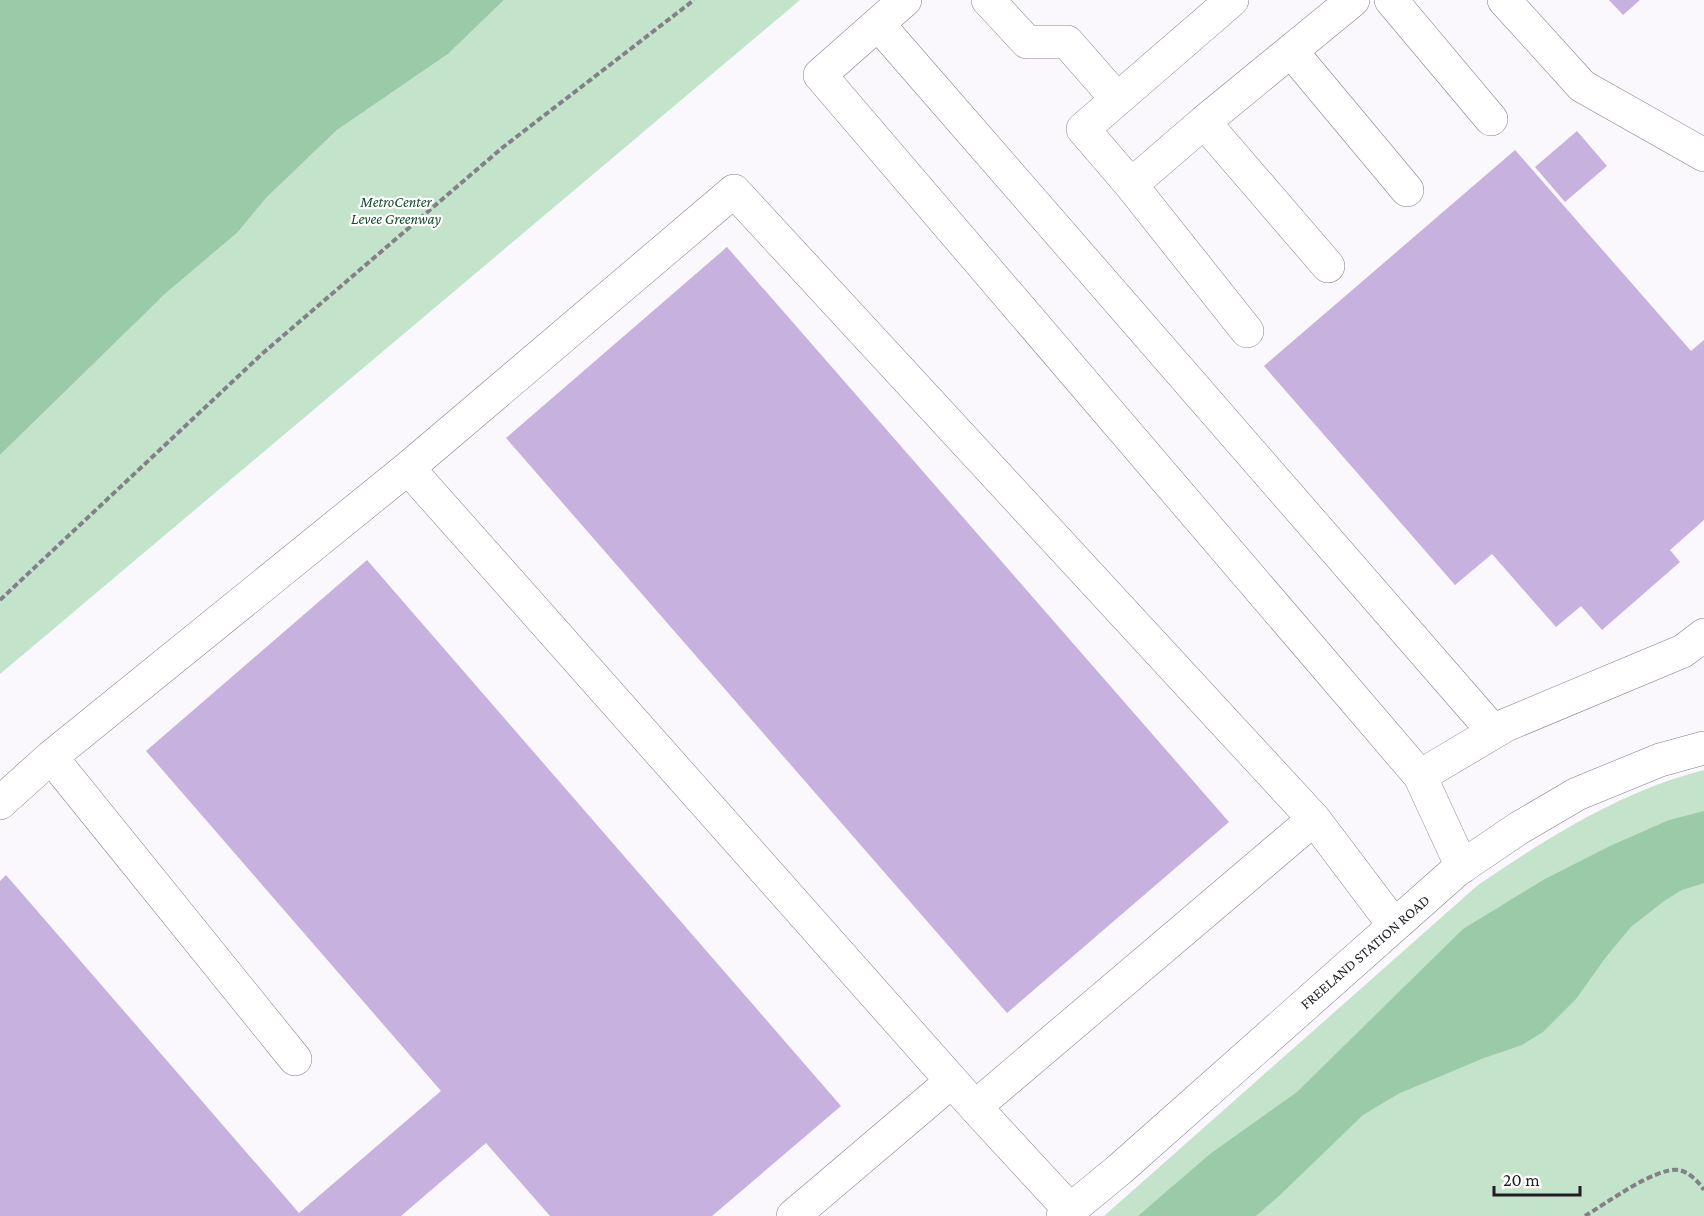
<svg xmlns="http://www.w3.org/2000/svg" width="1704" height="1216" viewBox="0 0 1704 1216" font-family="'Crimson Pro',serif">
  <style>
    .green { fill: #c3e3cb }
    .water { fill: #9bcaa8 }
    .building { fill: #c7b1df }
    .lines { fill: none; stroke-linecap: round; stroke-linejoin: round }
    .minor-casing { stroke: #867d91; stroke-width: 34 }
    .path { stroke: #838087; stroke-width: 4; stroke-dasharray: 6 3; stroke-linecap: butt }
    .minor { stroke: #fff; stroke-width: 33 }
    .labels { text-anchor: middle; stroke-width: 4.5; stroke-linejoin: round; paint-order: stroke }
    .park-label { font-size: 15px; font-style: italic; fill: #164b2b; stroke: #fff }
    .street-label { font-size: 15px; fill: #211d25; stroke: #fff }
  </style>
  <rect width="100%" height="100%" fill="#faf8fd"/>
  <path class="green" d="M504,0H800L0,674V455L166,293L237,233L267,197L337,130L448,54Z
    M1704,770V1216H1104L1478,885C1549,837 1621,791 1704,770Z"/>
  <path class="water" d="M0,0H504L448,54L337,130L267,197L237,233L166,293L0,455Z
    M1704,811V883L1682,890L1664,901L1631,927L1606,957L1576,999L1543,1032L1522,1045L1484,1058L1398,1094L1363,1115L1280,1195L1256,1216H1138L1210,1154L1297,1092L1463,929L1545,879L1610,846L1669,820Z"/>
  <path class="building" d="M1609,0H1640L1623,15Z
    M1577,131L1607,166L1565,202L1535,167Z
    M1515,150L1691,351L1704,340V520L1670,550L1680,562L1602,630L1581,606L1556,627L1492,554L1455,585L1264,366Z
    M727,247L1229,822L1007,1013L506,438Z
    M367,560L841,1106L712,1216H550L486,1143L401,1216H0V881L6,875L299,1213L441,1091L146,751Z"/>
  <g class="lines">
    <g class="minor-casing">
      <path id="minor" d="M905,0L820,75L1420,776
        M988,0L1027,42H1067L1117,99
        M1232,0L1083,129L1131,185L1204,122L1353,0
        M1391,0L1491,119
        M1504,0L1582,86L1704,155
        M878,24L1494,732
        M1291,51L1407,190
        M1204,122L1328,266
        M1131,185L1247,331
        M408,468L975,1107
        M51,757L295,1059
        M0,803L51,757L408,468L734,191L1314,819L975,1107L1071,1211
        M1314,819L1394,925
        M1462,867L1420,776L1506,725L1683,651L1704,635
        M793,1216L952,1081
        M1063,1216L1120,1169L1457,870L1519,828L1577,794L1660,760L1704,748"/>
    </g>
    <path class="path" d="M0,600L263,353L502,148L694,0
      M1585,1216C1607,1203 1655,1167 1679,1170C1689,1172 1699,1182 1704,1190"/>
    <use href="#minor" class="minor"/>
  </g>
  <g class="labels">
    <g class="park-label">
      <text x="396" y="207">MetroCenter<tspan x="396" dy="17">Levee Greenway</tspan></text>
    </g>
    <g class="street-label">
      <text transform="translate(1365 952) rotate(-41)" y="5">FREELAND STATION ROAD</text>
    </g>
  </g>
  <path d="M1494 1186v9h86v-9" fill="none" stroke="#211d25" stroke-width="3"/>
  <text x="1503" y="1186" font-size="18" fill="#211d25" stroke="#ffffff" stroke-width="4.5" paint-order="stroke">20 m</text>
</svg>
